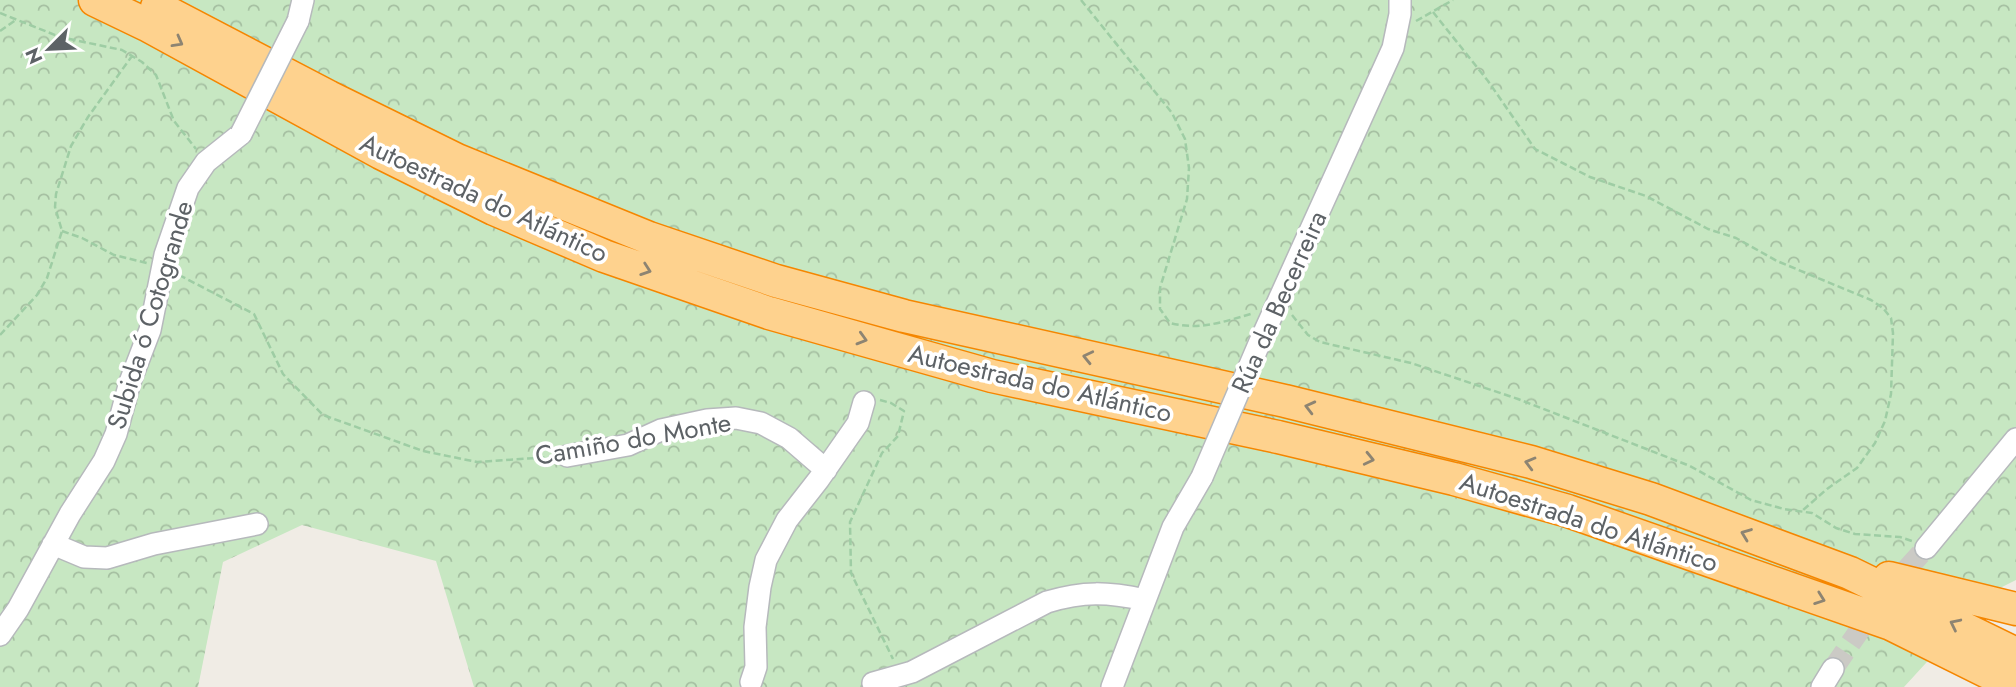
<svg xmlns="http://www.w3.org/2000/svg" width="2016" height="687" viewBox="0 0 2016 687" font-family="Jost,sans-serif">
  <style>
    .forest { fill: url(#forest-crowns) }
    .lines { fill: none; stroke-linecap: round; stroke-linejoin: round }
    .minor-tunnel { stroke: #cbcac5; stroke-width: 21; stroke-dasharray: 21 10; stroke-linecap: butt }
    .minor-casing { stroke: #b6b9bc; stroke-width: 24 }
    .highway-casing { stroke: #f58600; stroke-width: 35 }
    .path { stroke: #9ecda4; stroke-width: 2.5; stroke-dasharray: 7 3.5; stroke-linecap: butt }
    .minor { stroke: #fff; stroke-width: 21 }
    .highway { stroke: #fed28e; stroke-width: 32 }
    .minor-bridge-casing { stroke: #b6b9bc; stroke-width: 24; stroke-linecap: butt }
    .minor-bridge { stroke: #fff; stroke-width: 21 }
    .oneway { stroke: #8d8472 }
    .labels { text-anchor: middle; stroke-width: 7; stroke-linejoin: round; paint-order: stroke }
    .street-label { font-size: 26px; fill: #5d6266; stroke: #fff }
  </style>
  <defs>
    <pattern id="forest-crowns" width="20" height="18" patternUnits="userSpaceOnUse" patternTransform="scale(1.75)"><rect width="20" height="18" fill="#c7e7c2"/><path d="M2 6a3 3 0 1 1 6 0M12 15a3 3 0 1 1 6 0" fill="none" stroke="#a5bfa1"/></pattern>
  </defs>
  <rect width="100%" height="100%" fill="#f0ece5"/>
  <path class="forest" d="M0,0H2016V580L1990,593L1904,687H474L436,561L302,525L223,562L198,687H0Z"/>
  <g class="lines">
    <path class="minor-tunnel" d="M1833,669C1862,626 1890,586 1926,548"/>
    <g class="minor-casing">
      <path id="minor" d="M298,21L303,0
        M1262,337L1393,48L1400,14V0
        M567,456L628,445L661,430L707,420L736,418L761,423L789,438L826,470
        M53,544L84,557L107,558L154,544L257,524
        M1926,548L2016,439
        M0,635L18,609L70,514L104,461L116,434L130,382L150,330L165,255L188,188L206,162L241,134
        M751,682L756,667L755,627L760,587L766,560L787,520L819,479L858,423L864,402
        M873,683L912,672L1047,602C1084,591 1107,592 1145,600
        M1112,687L1173,527L1202,477
        M1822,687L1833,669"/>
    </g>
    <g class="highway-casing">
      <path id="highway" d="M95,0L147,25L381,153L494,209L604,256L769,313L992,376L1278,437L1454,479L1568,511L1891,624L2016,686
        M157,7L329,97L457,160L649,238L776,281L904,316L1285,401L1531,462L1651,499L1850,573L2016,654
        M1889,578L2016,609"/>
    </g>
    <path class="path" d="M1081,0L1172,113L1185,139L1189,168L1187,199L1160,288V309L1170,323C1200,331 1226,321 1254,313
      M1433,12L1488,81L1535,149L1590,177L1646,196L1708,229L1736,238L1777,261L1871,300L1883,308L1891,318L1893,333L1891,394L1885,421L1875,443L1857,468L1827,489L1802,511
      M0,13L60,37L122,50L142,62L156,75L174,121L196,149
      M1416,21L1453,0
      M0,31L17,19
      M62,231L82,238L114,255L147,263
      M179,275L254,314L283,374L323,415L423,451L477,462L551,457
      M1292,315L1308,335L1320,342L1411,363L1518,399L1690,466L1751,500L1784,509L1812,513L1836,528L1855,534L1900,537L1912,541
      M0,335L37,295L47,278L62,231L55,207L56,194L71,146L88,117L132,56
      M880,400L891,403L904,411L898,436L882,453L850,522L851,573L893,659"/>
    <use href="#minor" class="minor"/>
    <use href="#highway" class="highway"/>
    <g class="minor-bridge-casing">
      <path id="minor-bridge" d="M241,134L298,21
        M1202,477L1262,337"/>
    </g>
    <use href="#minor-bridge" class="minor-bridge"/>
  </g>
  <defs><path id="oneway-chevron" d="M-2-3.5L2.5 0L-2 3.5" fill="none" stroke-width="1.6" stroke-linecap="round" stroke-linejoin="round" transform="scale(1.75)"/></defs>
  <g class="oneway">
    <use href="#oneway-chevron" transform="translate(178 42) rotate(29)"/>
    <use href="#oneway-chevron" transform="translate(646 270) rotate(19)"/>
    <use href="#oneway-chevron" transform="translate(862 339) rotate(16)"/>
    <use href="#oneway-chevron" transform="translate(1088 357) rotate(-167)"/>
    <use href="#oneway-chevron" transform="translate(1310 407) rotate(-166)"/>
    <use href="#oneway-chevron" transform="translate(1369 459) rotate(13)"/>
    <use href="#oneway-chevron" transform="translate(1530 463) rotate(-165)"/>
    <use href="#oneway-chevron" transform="translate(1746 534) rotate(-159)"/>
    <use href="#oneway-chevron" transform="translate(1820 599) rotate(20)"/>
    <use href="#oneway-chevron" transform="translate(1955 624) rotate(-154)"/>
  </g>
  <g class="labels">
    <g class="street-label">
      <text transform="translate(484 198) rotate(25)" y="9">Autoestrada do Atlántico</text>
      <text transform="translate(1279 302) rotate(-66)" y="9">Rúa da Becerreira</text>
      <text transform="translate(150 315) rotate(-73)" y="9">Subida ó Cotogrande</text>
      <text transform="translate(1040 383) rotate(13)" y="9">Autoestrada do Atlántico</text>
      <text transform="translate(633 439) rotate(-10)" y="9">Camiño do Monte</text>
      <text transform="translate(1589 522) rotate(18)" y="9">Autoestrada do Atlántico</text>
    </g>
  </g>
  <g transform="translate(49 49) rotate(246)" stroke="#ffffff" stroke-width="5" paint-order="stroke">
  <path d="M0-5L12 26L0 18L-12 26Z" fill="#5d6266"/>
  <text y="-10" font-size="19" font-weight="bold" text-anchor="middle" fill="#5d6266">N</text>
  </g>
</svg>
